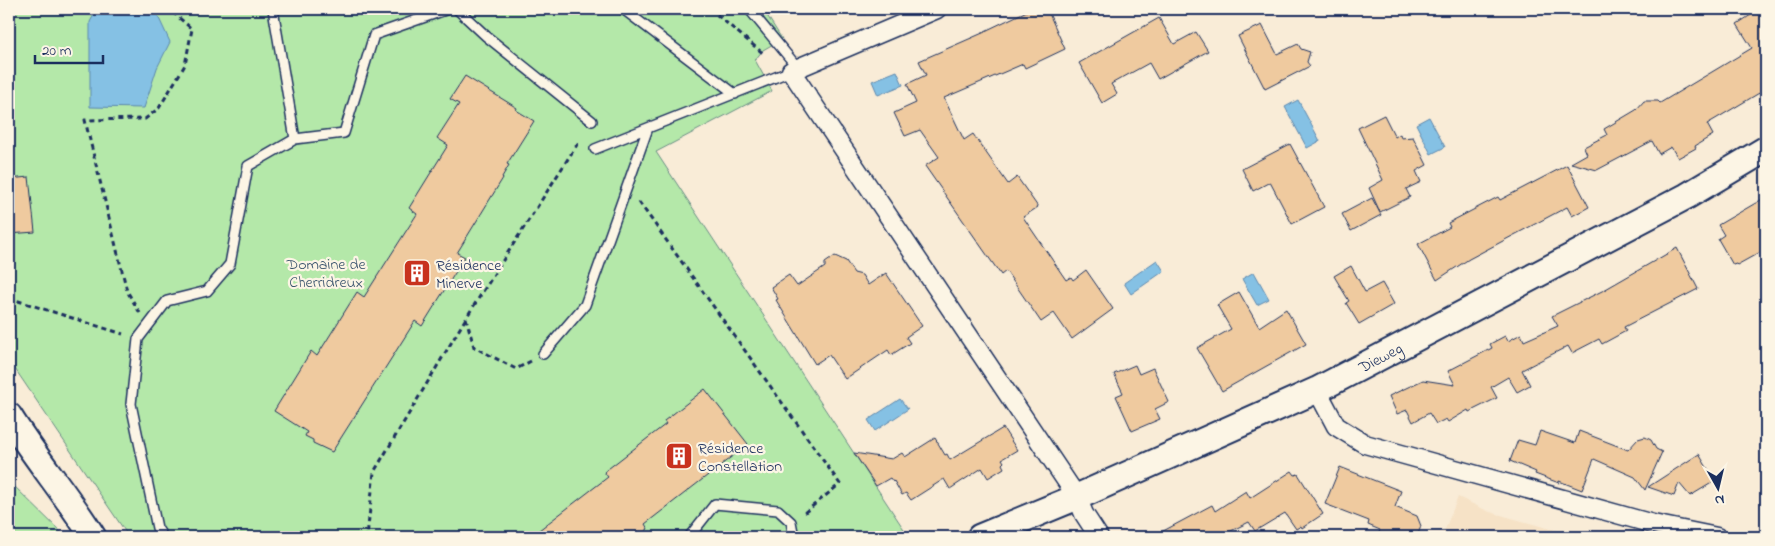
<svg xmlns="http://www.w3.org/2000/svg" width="1775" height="546" viewBox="0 0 1775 546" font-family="'Indie Flower',sans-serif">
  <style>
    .built { fill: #f6e2c6 }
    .green { fill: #b4e8a9; stroke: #688c84 }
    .water { fill: #85c1e4; stroke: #5b87ae }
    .building { fill: #efca9f; stroke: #1b2f5e }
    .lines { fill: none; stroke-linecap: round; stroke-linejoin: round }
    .lane-casing { stroke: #1b2f5e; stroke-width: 12 }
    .street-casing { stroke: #1b2f5e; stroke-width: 21 }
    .secondary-casing { stroke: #1b2f5e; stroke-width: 29 }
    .path { stroke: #1b2f5e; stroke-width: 3; stroke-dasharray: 5 4; stroke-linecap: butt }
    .lane { stroke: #fcf5e5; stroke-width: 9 }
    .street { stroke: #fcf5e5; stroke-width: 18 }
    .secondary { stroke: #fcf5e5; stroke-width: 25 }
    .labels { text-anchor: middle; stroke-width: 4.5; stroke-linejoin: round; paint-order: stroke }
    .park-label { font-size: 16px; fill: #3a546d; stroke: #fcf5e5 }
    .poi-label { font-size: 16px; fill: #1b2f5e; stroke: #fcf5e5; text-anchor: start }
    .street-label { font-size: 16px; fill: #1b2f5e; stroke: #fcf5e5 }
  </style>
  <rect width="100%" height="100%" fill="#f9ecd7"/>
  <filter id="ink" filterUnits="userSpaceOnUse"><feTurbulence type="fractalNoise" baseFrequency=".02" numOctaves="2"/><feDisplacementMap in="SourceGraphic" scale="10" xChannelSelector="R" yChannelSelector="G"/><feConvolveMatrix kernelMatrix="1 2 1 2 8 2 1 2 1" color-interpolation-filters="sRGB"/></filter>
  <g filter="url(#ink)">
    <path class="built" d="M1458,497L1490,512L1579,537H1442Z
      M1628,532L1640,537H1601Z"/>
    <path class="green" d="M9,9H763L782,39L763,50L755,60L772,91L656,152L909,537H129L9,360Z
      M9,481L66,537H9Z"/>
    <path class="water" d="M97,9H150L157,14L170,42L157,68L144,108L90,107V22Z
      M897,71L903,85L878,95L872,81Z
      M1298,100L1320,141L1307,148L1285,107Z
      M1429,117L1445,147L1431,154L1416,124Z
      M1157,260L1164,271L1131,294L1124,283Z
      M1254,272L1269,299L1257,305L1242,279Z
      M900,399L908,409L875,431L868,420Z"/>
    <path class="building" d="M1031,9H1047L1065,49L1025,68L1023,64L944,98L964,140L973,134L1008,184L1017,177L1038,207L1023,217L1066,280L1071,277L1073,280L1086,270L1113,309L1072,339L1054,313L1041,322L1006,271L1001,275L925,166L939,157L920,130L905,136L894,113L916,103L907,84L926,75L919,61L985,32V31Z
      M1760,9H1766V89L1707,124L1713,135L1695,146L1696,148L1678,158L1671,147L1659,154L1652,141L1597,170L1571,163L1587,154L1584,147L1607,135L1604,129L1636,110L1644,101H1658L1660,103L1752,48L1737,24Z
      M1159,18L1174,44L1196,32L1208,51L1158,79L1149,63L1111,84L1117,94L1102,103L1079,63Z
      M1262,25L1277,54L1298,44L1301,49L1310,52L1307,62L1310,66L1265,89L1238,36Z
      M465,76L517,108L516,110L534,121L507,164L509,165L502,177L503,178L457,253L465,257L422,326L415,321L332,452L313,443V440L305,436L307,432L274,411L311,351L317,356L357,292L364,297L417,214L409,208L448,145L437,138L459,104L450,99Z
      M1384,115L1395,137L1400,134L1401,138L1413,137L1427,165L1416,171L1421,182L1406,189L1410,197L1380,212L1369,188L1383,180L1358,128Z
      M1290,144L1324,207L1292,224L1270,182L1253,191L1242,169Z
      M1567,165L1589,207L1572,216L1567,207L1469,259L1437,280L1418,244L1450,227L1448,223L1498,197L1500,200Z
      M29,177L35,232L9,234V179Z
      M1766,197V249L1737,265L1736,264L1733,265L1718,239L1724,235L1718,225Z
      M1372,198L1381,215L1351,231L1342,214Z
      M1677,248L1698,289L1624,327L1626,331L1602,344L1599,339L1572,353L1568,346L1522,370L1530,385L1517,392L1508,377L1491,387L1497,398L1469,412L1468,410L1448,422L1446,419L1436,424L1429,413L1413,422L1407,410L1397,414L1389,396L1423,380L1455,385L1448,371L1492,348L1490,344L1505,336L1508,341L1521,334L1524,341L1558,326L1552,316L1604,290Z
      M835,256L846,261L854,273L862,275L868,285L886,273L922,326L906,337L910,343L891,355L888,350L845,379L829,355L815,364L776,300L778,299L771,287L789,275L797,286L825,267V263Z
      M1351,266L1365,292L1382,283L1394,304L1359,324L1346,303L1349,301L1334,276Z
      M1239,292L1259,327L1286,309L1306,344L1222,391L1197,348L1231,329L1217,305Z
      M1135,365L1139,374L1153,368L1169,402L1155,409L1160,419L1132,431L1116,396L1123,393L1114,374Z
      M705,389L748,444L645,524L648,529L637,537H530L608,477L604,472L666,424L664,421Z
      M1003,428L1017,450L1002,459L1004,462L1002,464L1004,468L988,478L982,468L950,489L944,479L911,500L906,493L902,495L894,481L893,482L890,478L876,486L854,453L892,459L902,453L905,457L935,438L945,455L947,454L950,460Z
      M1540,431L1575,443L1579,431L1628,450L1638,439L1645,437L1651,440L1656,449L1662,452L1645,490L1635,477L1594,459L1582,490L1559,481V483L1535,474L1536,472L1510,461L1518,440L1535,445Z
      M1699,454L1715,481L1690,496L1679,483L1674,496L1648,487Z
      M1340,467L1401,491L1395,507L1417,516L1421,526L1417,537H1377L1380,530L1368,525L1369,521L1325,504Z
      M1292,471L1295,475L1298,474L1323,514L1302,528L1301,526L1296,529L1285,513L1255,531L1249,522L1219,537H1152L1212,505L1215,511L1246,491L1250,498Z"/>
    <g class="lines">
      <g class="lane-casing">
        <path id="lane" d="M273,9L295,139
          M457,9L486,36L592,121
          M623,9L735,94
          M749,9L798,68
          M595,149L791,71
          M543,354L585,305L648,128
          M163,537L157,528L131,404L138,339L167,301L207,291L230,264L248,166L295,139L344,133L374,35L448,9
          M689,537L715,504L778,510L791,522L794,537"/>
      </g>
      <g class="street-casing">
        <path id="street" d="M937,9L791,71L1077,497L1084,514L1099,537
          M1317,390L1336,426L1365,444L1653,524L1717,537"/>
      </g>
      <g class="secondary-casing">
        <g id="secondary">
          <path d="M9,416C35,458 67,495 93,537"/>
          <path id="s1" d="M980,537L1077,497L1317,390L1687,196L1766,149"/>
        </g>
      </g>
      <path class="path" d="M710,9L765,55
        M639,202L840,484L804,513
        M9,298L123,334
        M140,313L127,291L85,120L145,119L159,108L185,65L192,29L169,9
        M531,361L516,369L474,347L466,318L580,140
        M362,537L367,536L374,472L466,318"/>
      <use href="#lane" class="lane"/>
      <use href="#street" class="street"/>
      <use href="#secondary" class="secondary"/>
    </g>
  </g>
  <defs>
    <g id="building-square" transform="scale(1.4375)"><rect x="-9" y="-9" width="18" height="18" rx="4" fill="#c8321e" stroke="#fcf5e5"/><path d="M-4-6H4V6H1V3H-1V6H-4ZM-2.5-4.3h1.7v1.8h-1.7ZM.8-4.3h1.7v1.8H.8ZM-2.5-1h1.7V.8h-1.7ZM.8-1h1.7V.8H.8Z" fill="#fff"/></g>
  </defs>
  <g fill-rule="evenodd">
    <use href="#building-square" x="417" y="273"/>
    <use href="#building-square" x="679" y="456"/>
  </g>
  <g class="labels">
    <g class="park-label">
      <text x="326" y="269">Domaine de<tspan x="326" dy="18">Cherridreux</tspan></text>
    </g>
    <g class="poi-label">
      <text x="436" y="270">Résidence<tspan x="436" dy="18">Minerve</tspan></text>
      <text x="698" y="453">Résidence<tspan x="698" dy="18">Constellation</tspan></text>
    </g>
    <g class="street-label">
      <text dy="6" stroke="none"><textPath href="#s1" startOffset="439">Dieweg</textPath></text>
    </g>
  </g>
  <rect width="1775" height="546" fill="none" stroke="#fcf5e5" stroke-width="30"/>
  <rect x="15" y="15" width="1745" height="516" fill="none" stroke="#1b2f5e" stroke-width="2" filter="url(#ink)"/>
  <g transform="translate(1718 488) rotate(172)" stroke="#fcf5e5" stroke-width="4" paint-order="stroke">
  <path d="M0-4L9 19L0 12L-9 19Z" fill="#1b2f5e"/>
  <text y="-8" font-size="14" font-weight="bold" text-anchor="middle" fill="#1b2f5e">N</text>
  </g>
  <path d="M35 55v8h68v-8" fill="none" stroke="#1b2f5e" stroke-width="2.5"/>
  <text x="42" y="55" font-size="15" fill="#1b2f5e" stroke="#fcf5e5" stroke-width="4" paint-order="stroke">20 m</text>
</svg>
